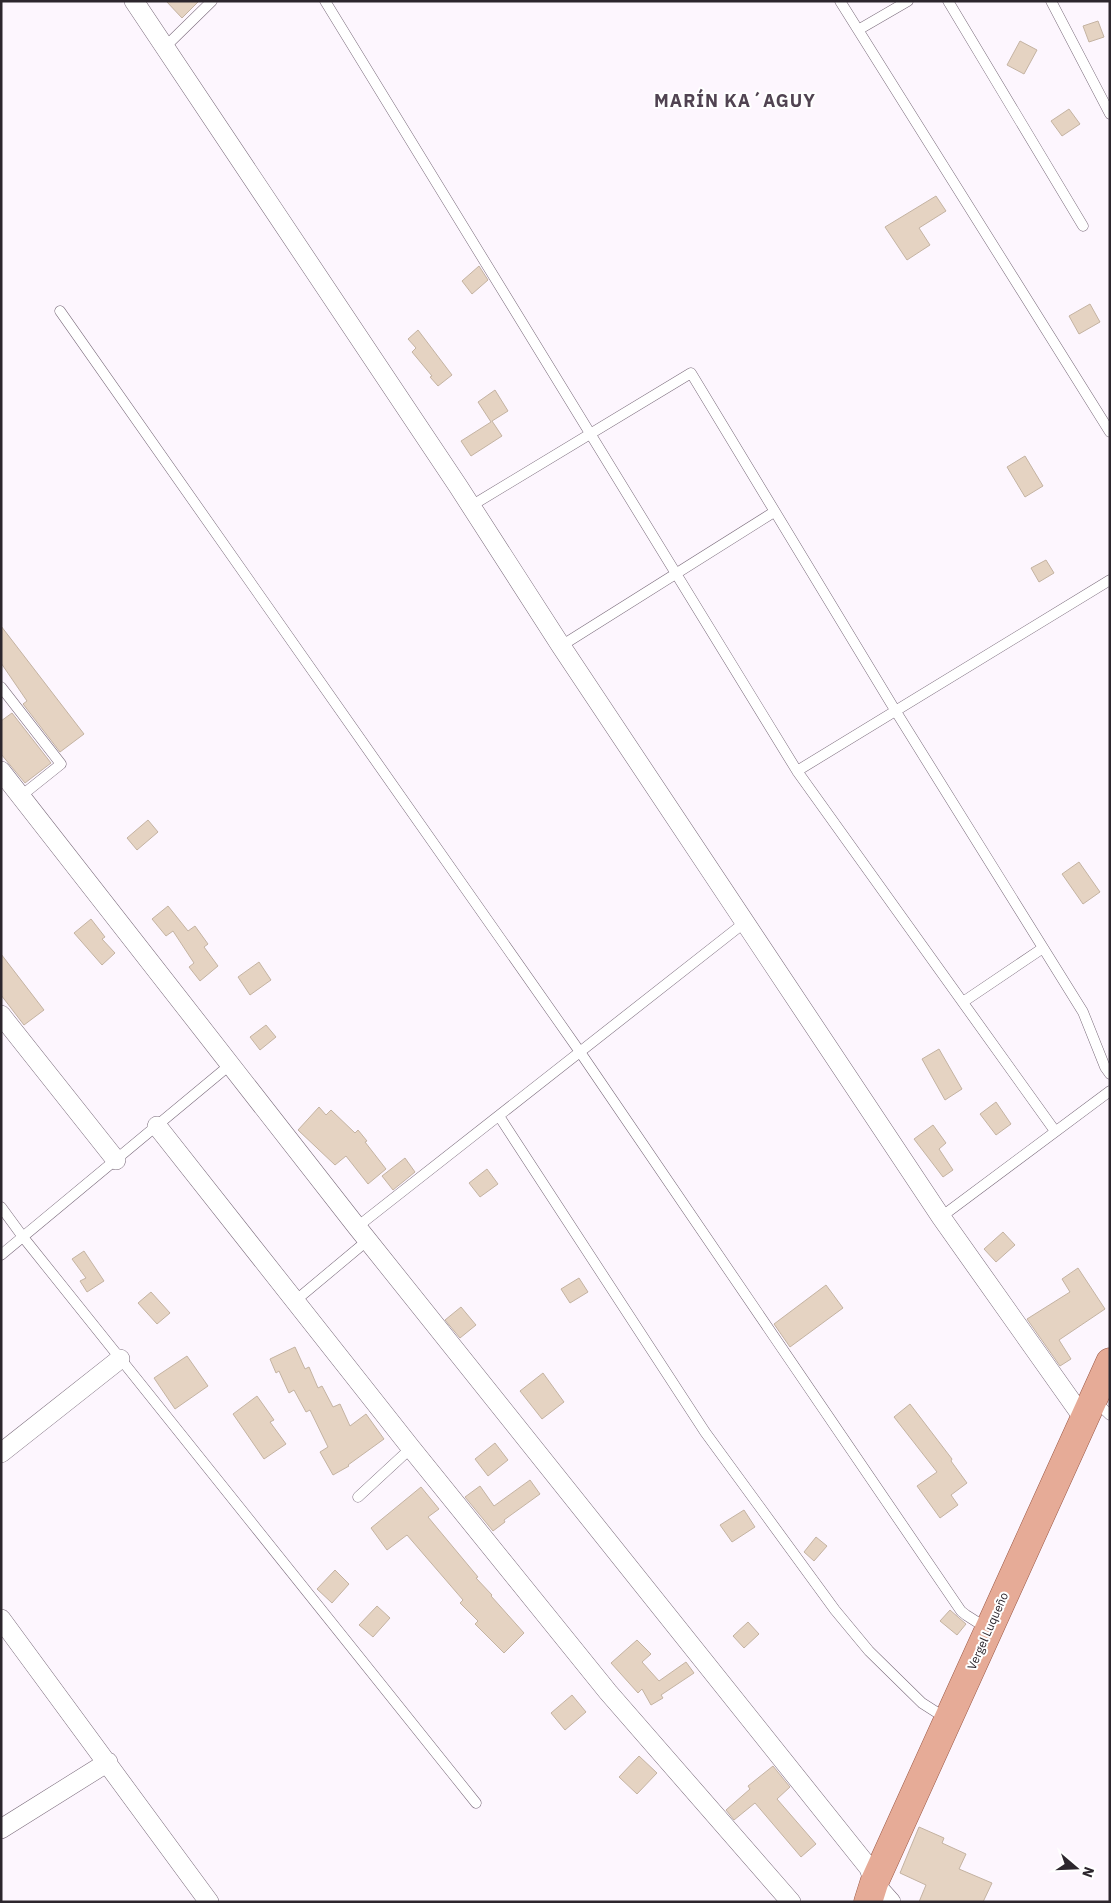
<svg xmlns="http://www.w3.org/2000/svg" width="1111" height="1903" viewBox="0 0 1111 1903" font-family="'IBM Plex Sans',sans-serif">
  <style>
    .building { fill: #e5d3c2; stroke: #c4b3a2 }
    .lines { fill: none; stroke-linecap: round; stroke-linejoin: round }
    .lane-casing { stroke: #7a6b7b; stroke-width: 11 }
    .street-casing { stroke: #7a6b7b; stroke-width: 20 }
    .primary-casing { stroke: #9a5845; stroke-width: 29 }
    .lane { stroke: #fff; stroke-width: 10 }
    .street { stroke: #fff; stroke-width: 19 }
    .primary { stroke: #e6ab97; stroke-width: 28 }
    .labels { text-anchor: middle; stroke-width: 4; stroke-linejoin: round; paint-order: stroke }
    .street-label { font-size: 12px; fill: #2c262d; stroke: #fff }
    .district-label { font-size: 18px; font-weight: bold; letter-spacing: 1px; fill: #514352; stroke: #fff }
  </style>
  <rect width="100%" height="100%" fill="#fdf6fe"/>
  <path class="building" d="M166,1H199L182,18Z
    M1098,21L1104,37L1089,42L1083,26Z
    M1020,41L1037,50L1024,74L1007,65Z
    M1069,109L1080,124L1062,136L1051,121Z
    M936,196L946,211L919,228L930,245L907,260L885,227Z
    M479,266L488,280L472,294L462,281Z
    M1090,304L1100,322L1079,334L1069,316Z
    M418,330L452,375L438,386L430,377L432,376L412,352L416,348L408,339Z
    M495,390L508,411L492,421L502,436L471,456L461,441L491,422L478,402Z
    M1025,456L1043,486L1025,497L1007,467Z
    M1046,560L1054,573L1039,582L1031,568Z
    M1,626L84,734L60,752L23,704L27,701L1,663Z
    M12,713L51,763L25,783L1,754V721Z
    M148,820L158,832L137,850L127,838Z
    M1079,862L1100,892L1083,904L1062,874Z
    M168,906L188,931L195,926L208,944L204,947L218,966L200,981L189,967L194,963L173,931L166,936L152,919Z
    M91,919L105,937L102,939L115,953L102,965L74,933Z
    M1,954L44,1010L24,1025L1,995Z
    M259,962L271,980L250,995L238,977Z
    M266,1025L276,1037L260,1050L250,1037Z
    M939,1049L962,1089L945,1100L922,1059Z
    M996,1102L1011,1124L996,1135L980,1114Z
    M319,1107L326,1115L331,1110L355,1133L358,1130L367,1141L365,1142L386,1169L368,1184L346,1156L335,1165L298,1130Z
    M933,1125L946,1143L939,1149L953,1170L943,1177L914,1139Z
    M405,1158L415,1172L393,1190L382,1176Z
    M487,1169L498,1184L480,1197L469,1183Z
    M1003,1232L1015,1245L996,1262L984,1249Z
    M84,1251L104,1281L87,1292L80,1281L86,1278L72,1259Z
    M1078,1268L1105,1309L1059,1340L1071,1359L1060,1366L1027,1319L1070,1292L1062,1279Z
    M579,1278L588,1292L570,1303L561,1289Z
    M826,1285L843,1308L790,1347L774,1324Z
    M151,1292L170,1313L157,1324L138,1303Z
    M461,1307L476,1325L460,1338L445,1320Z
    M295,1347L305,1369L309,1367L318,1388L322,1386L333,1407L340,1404L350,1426L366,1414L384,1439L348,1465L349,1466L333,1475L320,1452L328,1447L310,1410L306,1412L294,1390L289,1393L279,1371L276,1373L270,1359Z
    M187,1356L208,1386L175,1409L154,1378Z
    M543,1373L564,1402L542,1419L520,1391Z
    M257,1396L274,1420L270,1422L286,1444L264,1459L233,1414Z
    M910,1404L952,1459L951,1461L967,1483L951,1495L958,1505L940,1518L917,1486L937,1472L894,1417Z
    M495,1443L508,1460L488,1476L475,1459Z
    M530,1480L540,1494L504,1520L505,1522L493,1531L465,1497L480,1486L494,1506Z
    M421,1487L439,1509L428,1517L478,1577L476,1578L492,1595L491,1596L524,1633L504,1653L475,1624L478,1621L460,1603L463,1600L407,1535L387,1550L371,1528Z
    M744,1510L755,1527L732,1542L720,1525Z
    M816,1537L827,1546L814,1561L804,1552Z
    M335,1570L349,1584L332,1603L317,1589Z
    M377,1606L390,1618L373,1637L359,1625Z
    M950,1610L966,1624L957,1635L940,1621Z
    M748,1622L759,1634L744,1648L733,1636Z
    M637,1640L651,1654L642,1662L659,1681L686,1662L694,1673L661,1695L663,1698L651,1705L642,1689L638,1693L611,1663Z
    M572,1695L586,1712L565,1730L551,1713Z
    M639,1756L657,1773L637,1794L619,1777Z
    M773,1766L790,1787L777,1799L816,1844L801,1857L755,1803L734,1820L726,1810L750,1789L748,1786Z
    M919,1827L944,1838L942,1843L966,1854L959,1869L992,1883L983,1902H919L926,1885L900,1873Z"/>
  <g class="lines">
    <g class="lane-casing">
      <path id="lane" d="M325,1L797,771L1055,1131
        M840,1L1110,432
        M948,1L1083,226
        M1051,1L1110,114
        M858,30L908,1
        M164,48L212,1
        M60,311L580,1052L961,1611L966,1615L988,1629
        M471,506L691,373L895,710L1083,1012L1105,1067L1110,1074
        M561,646L774,512
        M1,687L61,764L21,796
        M797,771L1110,580
        M963,1002L1043,948
        M499,1116L705,1432L835,1610L869,1651L922,1703L947,1719
        M1,1207L23,1237L476,1803
        M941,1217L1110,1091
        M357,1227L744,923
        M1,1255L231,1064
        M295,1301L368,1240
        M1094,1400L1110,1415
        M358,1497L411,1448"/>
    </g>
    <g class="street-casing">
      <path id="street" d="M134,1L458,486L561,646L941,1217L1084,1419
        M1,771L357,1227L869,1868L874,1883L891,1902
        M1,1015L116,1160
        M157,1126L411,1448L608,1692L791,1902
        M1,1453L120,1359
        M1,1619L209,1902
        M1,1829L108,1762"/>
    </g>
    <g class="primary-casing">
      <path id="primary" d="M868,1902L874,1883L1110,1362"/>
    </g>
    <use href="#lane" class="lane"/>
    <use href="#street" class="street"/>
    <use href="#primary" class="primary"/>
  </g>
  <g class="labels">
    <g class="street-label">
      <text transform="translate(988 1631) rotate(-66)" y="4">Vergel Luqueño</text>
    </g>
    <g class="district-label">
      <text x="735" y="107">MARÍN KA´AGUY</text>
    </g>
  </g>
  <rect width="1111" height="1903" fill="none" stroke="#2c262d" stroke-width="5"/>
  <g transform="translate(1076 1868) rotate(109)" stroke="#ffffff" stroke-width="4" paint-order="stroke">
  <path d="M0-4L9 19L0 12L-9 19Z" fill="#2c262d"/>
  <text y="-8" font-size="14" font-weight="bold" text-anchor="middle" fill="#2c262d">N</text>
  </g>
</svg>
